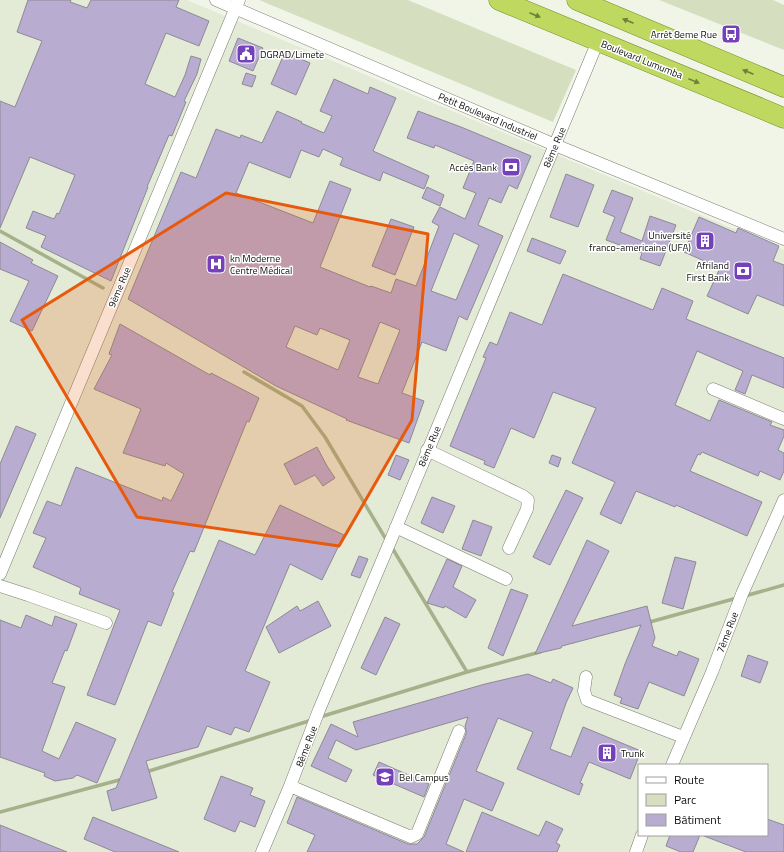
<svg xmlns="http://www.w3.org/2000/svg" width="784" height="852" viewBox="0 0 784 852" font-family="'Titillium Web',sans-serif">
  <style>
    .built { fill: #e3ead6; fill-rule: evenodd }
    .green { fill: #d5dfbf }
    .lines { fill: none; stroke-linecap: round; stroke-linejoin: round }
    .stream { stroke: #a6b18b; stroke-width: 3.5 }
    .building { fill: #b8acd1; stroke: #8d8a95; fill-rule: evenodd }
    .minor-casing { stroke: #797d72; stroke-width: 13 }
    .trunk-casing { stroke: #768c29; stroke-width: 21 }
    .minor { stroke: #fff; stroke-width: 12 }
    .trunk { stroke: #bed860; stroke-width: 20 }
    .oneway { fill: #6f7e3a }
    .marked { fill: #e8590c; fill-opacity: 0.2; stroke: #e8590c; stroke-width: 3; stroke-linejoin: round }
    .labels { text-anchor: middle; stroke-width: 3; stroke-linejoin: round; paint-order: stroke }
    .poi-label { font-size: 10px; fill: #0f100c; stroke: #fff; text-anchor: end }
    .street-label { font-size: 10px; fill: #0f100c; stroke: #fff }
  </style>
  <rect width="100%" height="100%" fill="#f1f5e8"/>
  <path class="built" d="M0,0H187L784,250V852H0ZM639,765H767V835H639Z"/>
  <path class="green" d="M259,0H408L576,70L553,122Z
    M659,0H773L784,5V50Z"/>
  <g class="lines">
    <path class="stream" d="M0,231L103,288
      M244,372L302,406L325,437L387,541
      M391,546L467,672
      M745,596L784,585
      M646,623L737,598
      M320,717L467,672L540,652
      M146,772L312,720
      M0,812L123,779"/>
  </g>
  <path class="building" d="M28,0H71L70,2L87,8L91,0H179L176,7L209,21L199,46L166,33L145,84L175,97L185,75L191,56L201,59L197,74L184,101L186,102L172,136L169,135L147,187H148L111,281L41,247L46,236L26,228L33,211L54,219L57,213L59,214L75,175L30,157L0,228V101L15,107L42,41L17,32Z
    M238,38L263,48L253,71L229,61Z
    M285,52L310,63L296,95L271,84Z
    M246,73L256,76L252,87L242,84Z
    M334,79L368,94L370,87L396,98L373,151L429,176L424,189L383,172L380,181L340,165L343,158L323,149L319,157L301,150L290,178L249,162L236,193L313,223L330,181L351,189L320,267L370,287L371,286L391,293L396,279L416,286L439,226L432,222L440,207L465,219L476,193L463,188L474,161L435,145L434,148L407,138L418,111L461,127L531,156L517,189L509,185L501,203L489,198L478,225L503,236L467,320L459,316L446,351L422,342L402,393L424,401L409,443L346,420L347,419L276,386L128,299L181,172L196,178L216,129L240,138L241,135L262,143L277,111L302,122L301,123L324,133L332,116L320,111ZM454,233L479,245L456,300L431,291ZM380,322L400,330L378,384L358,377ZM295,326L317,335L320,328L350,340L338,370L286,347Z
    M566,174L594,185L578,227L550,217Z
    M427,187L444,195L440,206L422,198Z
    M612,190L633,198L620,232L642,241L650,216L676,225L660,266L640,259L642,253L606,240L615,217L603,212Z
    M699,217L736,233L738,228L779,246L773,261L784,265V306L757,295L748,314L707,296L720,268L684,252Z
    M391,219L414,227L395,275L372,266Z
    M532,238L566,251L560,264L527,251Z
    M0,242L33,260L31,263L58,276L32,331L10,321L29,281L0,269Z
    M563,274L653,310L662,288L693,301L686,319L784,358V388L752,375L745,394L735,390L743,371L697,351L675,405L710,421L719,400L772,422L770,425L784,430V436L778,450L784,453V471L780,480L760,471L758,476L702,452L700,455L698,454L690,471L762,502L747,536L676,505L675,507L636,491L621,524L600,514L615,482L572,463L596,408L553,392L534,438L511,428L494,468L484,464L485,461L450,446L486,358L483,357L490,342L497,345L510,312L542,325Z
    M120,324L210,375L211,373L259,398L249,422L247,421L194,552L190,551L172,592L174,593L161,626L148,621L115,705L87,695L120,610L79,594L81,588L33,567L46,538L33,533L47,501L61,506L76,467L162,501L163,497L171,501L184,474L166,463L165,466L123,453L141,409L94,389L112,355L109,354Z
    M16,426L36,434L0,518V464Z
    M317,447L327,466L335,478L323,486L315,475L295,485L284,464Z
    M396,455L409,460L400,480L388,475Z
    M552,455L561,458L558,467L549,463Z
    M566,490L583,498L550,565L533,557Z
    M432,497L455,506L443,533L421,523Z
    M280,505L344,535L322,580L290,564L245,671L270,682L249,732L235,727L231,735L207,726L198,747L146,761L157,798L112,811L107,791L116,788L219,540L255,555Z
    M473,520L492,527L481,556L462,549Z
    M587,540L609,551L572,626L647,606L655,638L652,646L677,656L679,651L699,659L684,696L649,682L638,709L620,703L622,698L614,695L625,664L641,625L562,646L561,648L535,654Z
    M359,556L368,559L360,578L351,575Z
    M675,557L696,562L683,609L662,603Z
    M447,559L462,566L453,587L476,600L466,618L445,606L444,608L427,603Z
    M511,589L528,595L503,656L488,648Z
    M318,601L331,626L279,653L266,627L297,606L300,611Z
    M26,615L52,626L55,616L77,624L67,651L65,650L52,683L65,687L42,751L59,759L76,722L116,739L97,783L77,775L73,778L55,781L44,776L45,773L0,757V620L21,628Z
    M385,617L400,624L376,675L361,668Z
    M748,655L768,662L760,683L741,676Z
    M528,674L551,683L553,679L573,688L566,703L550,749L571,757L583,727L641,751L630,779L589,762L580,783L583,784L579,795L517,769L533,732L498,718L476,771L504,783L492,811L464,799L446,844L464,852H307L315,835L287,823L297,797L408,844H417L424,837L466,734V730L465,726L468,717L356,750L336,740L328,758L352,770L346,782L311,766L331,724L358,737L353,722L485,684Z
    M379,762L429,784L424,797L373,775Z
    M221,776L253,788L250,795L265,801L255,827L240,821L235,832L204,819Z
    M482,812L539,836L546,821L563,829L556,843L560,845L557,852H466Z
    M93,817L179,852H115L84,839Z
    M767,819L784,825V852H746L704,836L767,835Z
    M0,825L67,852H0Z
    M670,835H700L693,852H681L666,846Z"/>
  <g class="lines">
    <g class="minor-casing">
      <path id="minor" d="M216,0L555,145L784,239
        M713,389L784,419
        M427,450L523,496L528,500L527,509L509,548
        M396,527L506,579
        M0,574L239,0
        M0,586L28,595L106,623
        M586,677L584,691L587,700L683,737
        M672,765L712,672L742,594L784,500
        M290,786L411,837L417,834L459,731
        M262,852L290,786L319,710L390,542L598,41
        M636,852L642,835"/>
    </g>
    <g class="trunk-casing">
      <path id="trunk" d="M499,0L784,118
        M577,0L784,87"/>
    </g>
    <use href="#minor" class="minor"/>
    <use href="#trunk" class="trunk"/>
  </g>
  <defs><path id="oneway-solid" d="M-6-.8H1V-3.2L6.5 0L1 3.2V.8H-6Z"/></defs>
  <g class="oneway">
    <use href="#oneway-solid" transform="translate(535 15) rotate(23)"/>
    <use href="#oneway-solid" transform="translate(628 21) rotate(-157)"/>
    <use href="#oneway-solid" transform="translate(748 72) rotate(-157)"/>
    <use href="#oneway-solid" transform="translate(694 81) rotate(22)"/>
  </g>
  <path class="marked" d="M226,193L428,234L412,420L339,546L137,517L22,320Z"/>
  <defs>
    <g id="bus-square" transform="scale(1)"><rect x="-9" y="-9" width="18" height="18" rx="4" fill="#7441b8" stroke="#fff"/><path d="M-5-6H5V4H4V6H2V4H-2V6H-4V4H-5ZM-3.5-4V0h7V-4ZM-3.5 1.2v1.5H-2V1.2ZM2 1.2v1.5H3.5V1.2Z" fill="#fff"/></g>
    <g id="civic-square" transform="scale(1)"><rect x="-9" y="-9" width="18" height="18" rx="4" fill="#7441b8" stroke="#fff"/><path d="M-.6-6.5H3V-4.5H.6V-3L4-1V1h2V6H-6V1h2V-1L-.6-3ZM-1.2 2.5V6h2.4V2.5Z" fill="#fff"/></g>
    <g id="bank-square" transform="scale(1)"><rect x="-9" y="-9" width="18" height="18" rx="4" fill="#7441b8" stroke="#fff"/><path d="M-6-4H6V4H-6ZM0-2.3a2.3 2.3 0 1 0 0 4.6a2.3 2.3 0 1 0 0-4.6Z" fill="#fff"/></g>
    <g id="building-square" transform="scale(1)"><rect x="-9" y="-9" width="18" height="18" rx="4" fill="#7441b8" stroke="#fff"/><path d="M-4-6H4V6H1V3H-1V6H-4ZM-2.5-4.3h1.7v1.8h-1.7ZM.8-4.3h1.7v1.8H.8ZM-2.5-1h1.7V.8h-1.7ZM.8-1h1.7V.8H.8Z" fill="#fff"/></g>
    <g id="hospital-square" transform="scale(1)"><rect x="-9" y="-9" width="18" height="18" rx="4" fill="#7441b8" stroke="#fff"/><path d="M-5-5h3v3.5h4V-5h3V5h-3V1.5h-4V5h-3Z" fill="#fff"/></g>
    <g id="university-square" transform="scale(1)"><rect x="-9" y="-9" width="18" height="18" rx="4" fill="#7441b8" stroke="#fff"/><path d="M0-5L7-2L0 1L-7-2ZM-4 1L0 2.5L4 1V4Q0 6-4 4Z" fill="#fff"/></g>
  </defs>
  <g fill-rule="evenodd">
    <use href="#bus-square" x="731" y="34"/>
    <use href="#civic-square" x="246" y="54"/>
    <use href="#bank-square" x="511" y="167"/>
    <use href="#building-square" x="705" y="241"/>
    <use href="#hospital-square" x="216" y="264"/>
    <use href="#bank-square" x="743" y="271"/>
    <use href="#building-square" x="607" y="753"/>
    <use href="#university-square" x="385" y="777"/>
  </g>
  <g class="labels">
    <g class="poi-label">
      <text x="717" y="38">Arrêt 8eme Rue</text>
      <text x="260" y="58" text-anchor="start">DGRAD/Limete</text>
      <text x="497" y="171">Accès Bank</text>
      <text x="691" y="239">Université<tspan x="691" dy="12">franco-americaine (UFA)</tspan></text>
      <text x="230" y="262" text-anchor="start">kn Moderne<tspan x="230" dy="12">Centre Médical</tspan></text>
      <text x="729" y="269">Afriland<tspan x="729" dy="12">First Bank</tspan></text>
      <text x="621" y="757" text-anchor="start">Trunk</text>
      <text x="399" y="781" text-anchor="start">Bel Campus</text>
    </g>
    <g class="street-label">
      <text transform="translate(642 59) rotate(22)" y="4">Boulevard Lumumba</text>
      <text transform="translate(488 116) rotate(23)" y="4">Petit Boulevard Industriel</text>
      <text transform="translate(554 147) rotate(-67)" y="4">8ème Rue</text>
      <text transform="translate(119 287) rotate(-67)" y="4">9ème Rue</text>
      <text transform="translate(429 446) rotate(-67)" y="4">8ème Rue</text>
      <text transform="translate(727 632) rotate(-69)" y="4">7ème Rue</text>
      <text transform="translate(306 746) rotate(-69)" y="4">8ème Rue</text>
    </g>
  </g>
  <rect x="638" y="764" width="130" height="72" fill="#ffffff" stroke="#9f9f9e"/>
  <rect x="646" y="777" width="20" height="6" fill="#ffffff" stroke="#9f9f9e"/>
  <text x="674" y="784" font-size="12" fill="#0f100c">Route</text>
  <rect x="646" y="794" width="20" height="12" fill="#d5dfbf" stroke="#9f9f9e"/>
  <text x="674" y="804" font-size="12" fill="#0f100c">Parc</text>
  <rect x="646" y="814" width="20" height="12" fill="#b8acd1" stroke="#9f9f9e"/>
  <text x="674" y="824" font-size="12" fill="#0f100c">Bâtiment</text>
</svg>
